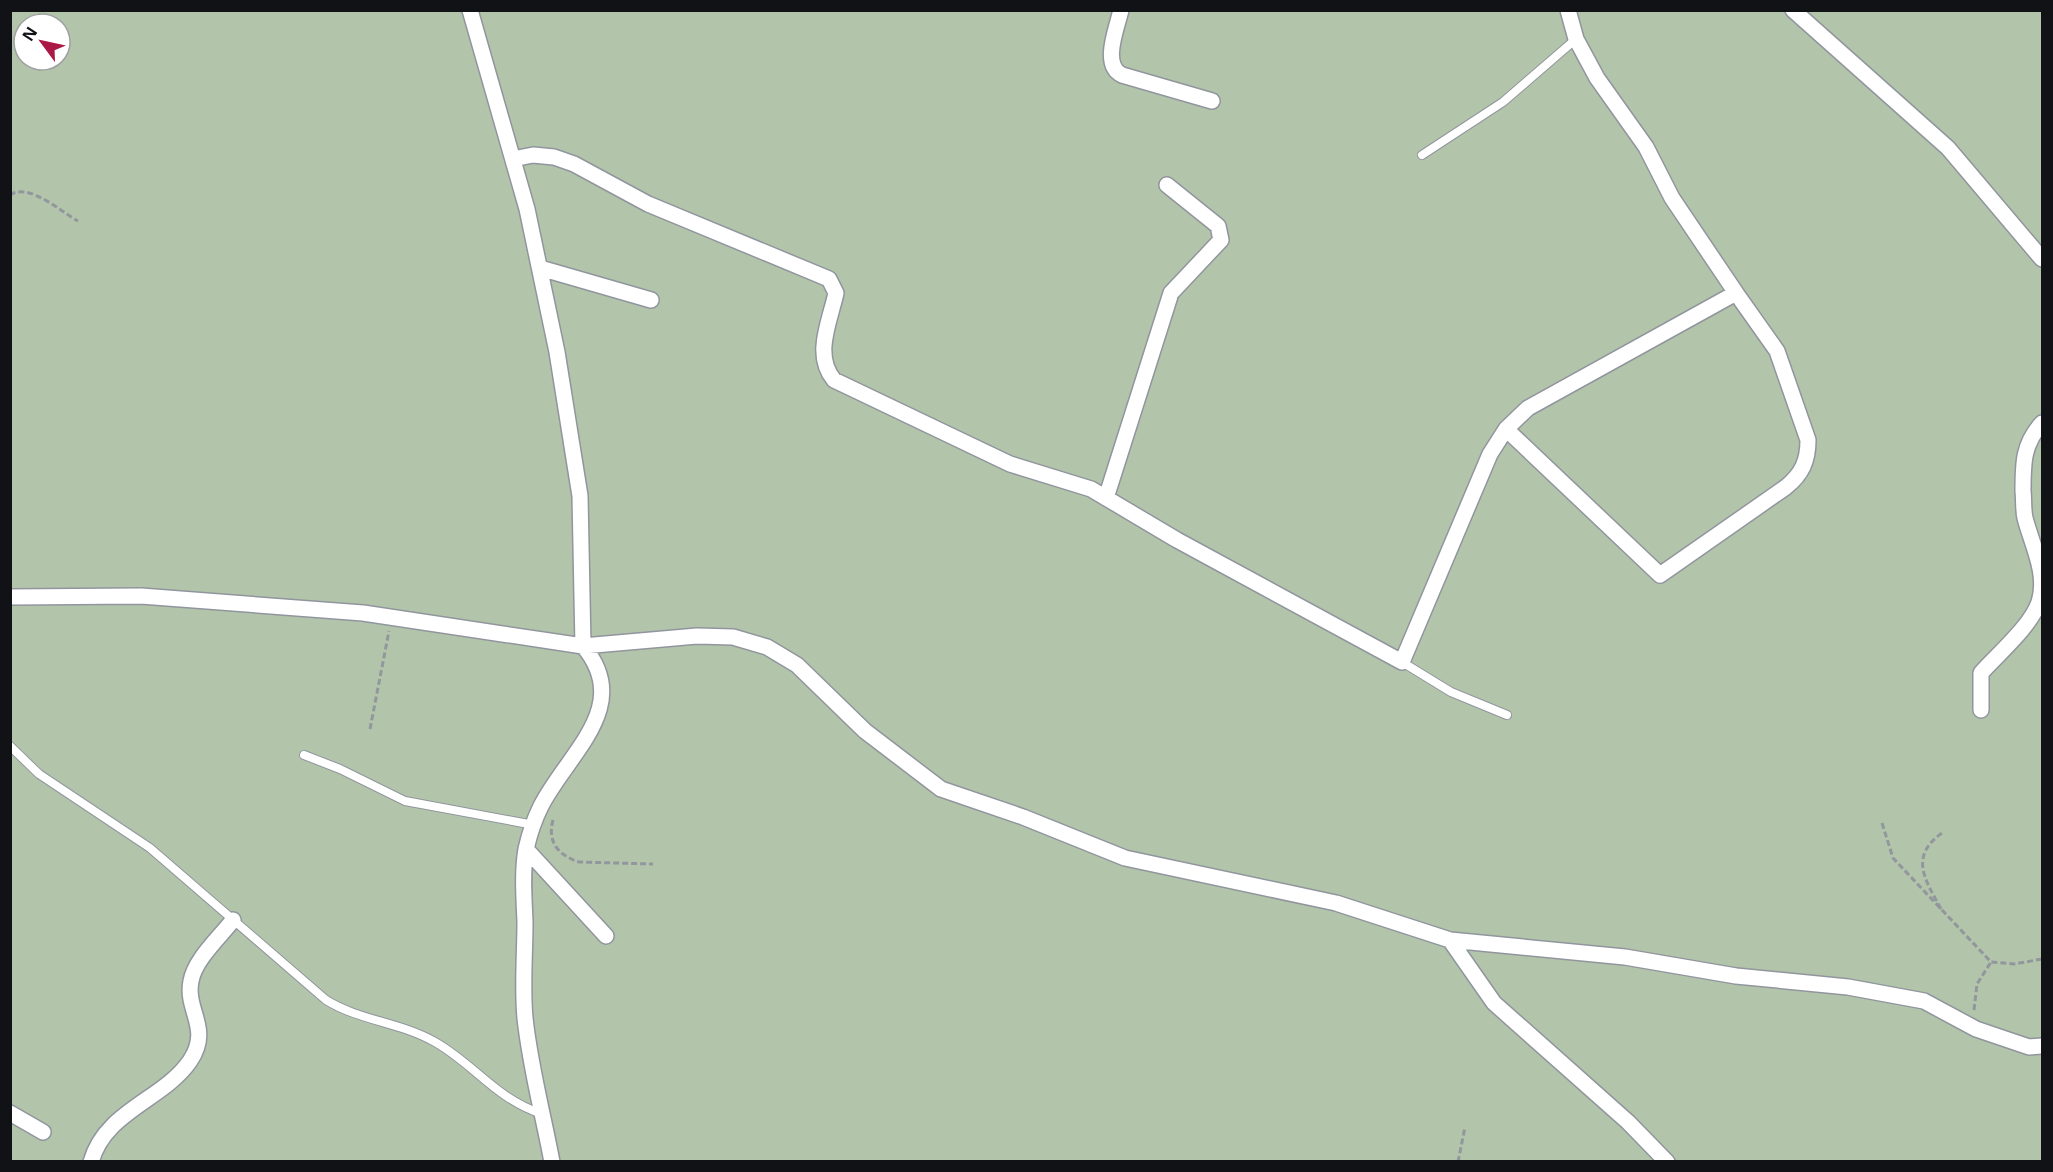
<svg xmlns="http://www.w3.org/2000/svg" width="2053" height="1172" viewBox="0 0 2053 1172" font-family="'Open Sans',sans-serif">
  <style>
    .green { fill: #b2c5aa; fill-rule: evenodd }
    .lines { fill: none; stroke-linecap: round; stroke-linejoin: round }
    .service-casing { stroke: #91959e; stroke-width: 10 }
    .minor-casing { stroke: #91959e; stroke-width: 18 }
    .path { stroke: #92969d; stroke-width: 3; stroke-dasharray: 6 3; stroke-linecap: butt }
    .service { stroke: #fff; stroke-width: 8 }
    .minor { stroke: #fff; stroke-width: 15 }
  </style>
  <rect width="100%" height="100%" fill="#e5eaf3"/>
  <path class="green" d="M10,11H2042V1161H11ZM24,24H60V60H24Z"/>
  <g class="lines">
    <g class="service-casing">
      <path id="service" d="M1422,155L1503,102L1576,39
        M1402,662L1451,692L1507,715
        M10,746L39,774L150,848L326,1000C360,1021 400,1022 435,1042C474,1064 496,1099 542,1114
        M304,755L340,769L405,801L534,825"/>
    </g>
    <g class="minor-casing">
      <path id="minor" d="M470,10L527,209L557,352L580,496L583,646C634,706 568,753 541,806C535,818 529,836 526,849C522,872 524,898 525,922C525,953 522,987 525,1018C530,1066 543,1114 552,1162
        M1121,10C1117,28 1101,65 1122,75L1212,101
        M1793,10L1948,148L2042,259
        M513,159L533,155L554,157L574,164L648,204L829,279L836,293C830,321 813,355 834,380L1010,464L1091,489L1177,540L1402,662L1490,454L1506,429L1528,408L1736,293L1672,198L1646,147L1597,78L1576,39L1568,10
        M540,268L651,300
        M1506,429L1660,575L1786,487C1802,474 1808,461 1808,440L1777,351L1736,293
        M1106,498L1171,293L1221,240L1218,226L1167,185
        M10,597L141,596L363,613L583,646L697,636L733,637L767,647L797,665L865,731L941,789L1023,817L1125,858L1336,903L1450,940L1625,957L1736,976L1848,987L1924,1001L1976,1029L2029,1047L2042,1046
        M1981,710V673C1998,654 2031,626 2039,602C2048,574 2032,545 2025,518C2023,509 2024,499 2023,491C2023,463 2023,444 2042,423
        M526,849L606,936
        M1450,940L1494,1003L1628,1122L1667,1162
        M10,1113L43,1132
        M91,1162C105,1111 163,1100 190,1061C212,1028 185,1011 191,981C195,959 220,937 233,920"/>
    </g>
    <path class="path" d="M10,195C29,182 61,212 78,221
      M370,729L389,631
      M553,820C547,842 558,855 579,862L653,864
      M1882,823L1893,858L1991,962L2014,964L2042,959
      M1941,909C1926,881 1908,857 1942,833
      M1974,1010L1977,984L1991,962
      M1458,1162L1465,1127"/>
    <use href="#service" class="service"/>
    <use href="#minor" class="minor"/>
  </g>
  <rect width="2053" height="1172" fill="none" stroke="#101215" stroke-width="24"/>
  <g transform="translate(42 42) rotate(303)"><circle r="28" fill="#ffffff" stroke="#9fa0a1" stroke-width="1.5"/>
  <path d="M0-4.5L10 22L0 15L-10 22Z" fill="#ac1845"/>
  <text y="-9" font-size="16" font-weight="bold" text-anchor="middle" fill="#101215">N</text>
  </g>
</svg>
